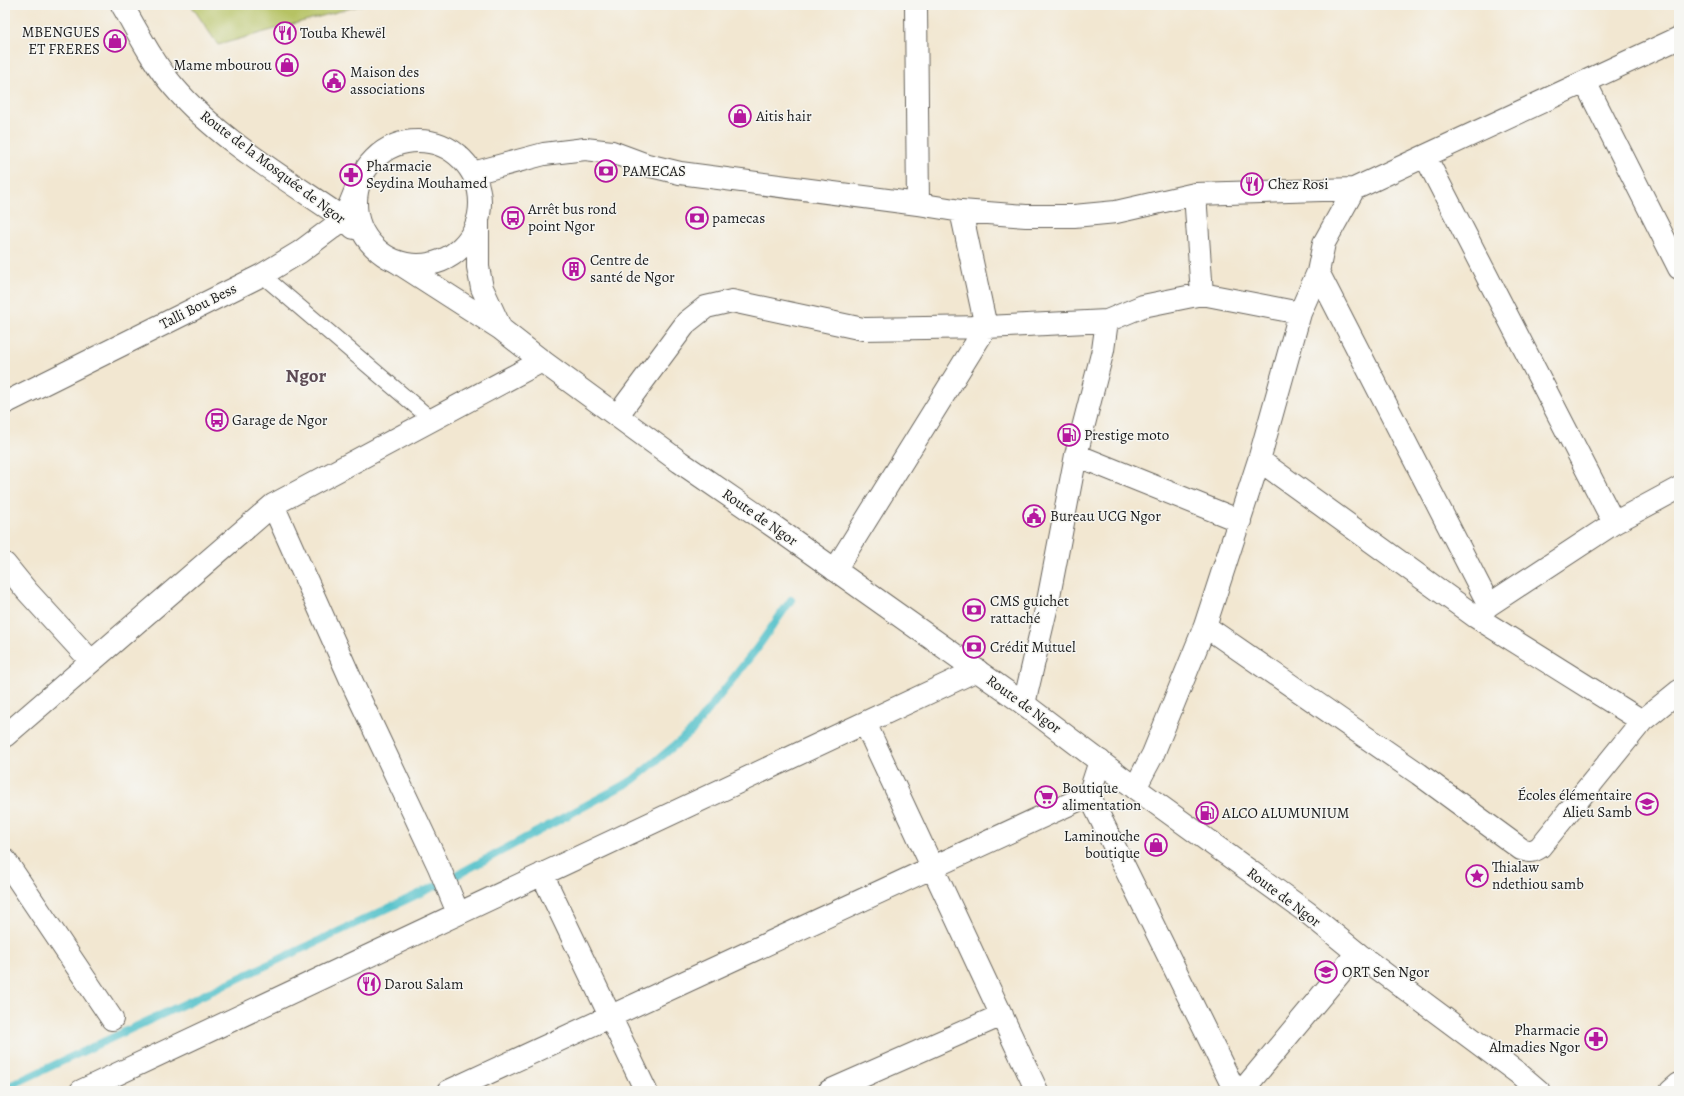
<svg xmlns="http://www.w3.org/2000/svg" width="1684" height="1096" viewBox="0 0 1684 1096" font-family="Alegreya,serif">
  <style>
    .green { fill: #b6c263; stroke: #696f40 }
    .lines { fill: none; stroke-linecap: round; stroke-linejoin: round }
    .stream { stroke: #53c1ca; stroke-width: 8 }
    .lane-casing { stroke: #67635b; stroke-width: 17 }
    .street-casing { stroke: #67635b; stroke-width: 24 }
    .secondary-casing { stroke: #67635b; stroke-width: 24 }
    .lane { stroke: #fff; stroke-width: 15 }
    .street { stroke: #fff; stroke-width: 22 }
    .secondary { stroke: #fff; stroke-width: 22 }
    .labels { text-anchor: middle; stroke-width: 3; stroke-linejoin: round; paint-order: stroke }
    .poi-label { font-size: 15px; fill: #1c1c1c; stroke: #f6f6f2; text-anchor: start }
    .street-label { font-size: 15px; fill: #1c1c1c; stroke: #f6f6f2 }
    .district-label { font-size: 19px; font-weight: bold; fill: #5c4a53; stroke: #f6f6f2 }
  </style>
  <rect width="100%" height="100%" fill="#f6f6f2"/>
  <filter id="ink" filterUnits="userSpaceOnUse"><feTurbulence type="fractalNoise" baseFrequency=".025" numOctaves="2"/><feDisplacementMap in="SourceGraphic" scale="8" xChannelSelector="R" yChannelSelector="G"/><feConvolveMatrix kernelMatrix="1 2 1 2 8 2 1 2 1" color-interpolation-filters="sRGB"/></filter>
  <filter id="wash" filterUnits="userSpaceOnUse"><feTurbulence type="fractalNoise" baseFrequency=".012" numOctaves="4" result="noise"/><feDisplacementMap in="SourceGraphic" scale="16" xChannelSelector="R" yChannelSelector="G"/><feGaussianBlur stdDeviation="0.9" result="paint"/><feColorMatrix in="noise" values="0 0 0 0 0 0 0 0 0 0 0 0 0 0 0 0 0 1.4 0 .05"/><feComposite in="paint" operator="in"/></filter>
  <g filter="url(#wash)">
    <rect width="100%" height="100%" fill="#f2e7d1"/>
    <path class="green" d="M191,5H362L218,45Z"/>
    <g class="lines">
      <path class="stream" d="M5,1088L442,883L633,780L691,732L757,648L791,600"/>
    </g>
  </g>
  <g filter="url(#ink)">
    <g class="lines">
      <g class="lane-casing">
        <path id="lane" d="M262,275L432,420"/>
      </g>
      <g class="street-casing">
        <path id="street" d="M122,5C138,32 153,63 174,87C218,139 288,180 344,219L354,228
          M916,5L918,204
          M1585,82L1679,268
          M356 203a62 62 0 1 1 124 0a62 62 0 1 1-124 0Z
          M1425,156L1614,523
          M473,173L544,154L585,149L612,152L647,165L680,173L918,204L961,211L1026,216H1074L1116,212L1195,194L1354,189
          M1195,194L1202,294
          M1318,272L1489,605
          M5,403L262,275L300,252L344,219L361,177
          M617,416L687,322L706,307L732,301L863,329L986,327L1107,321L1143,306L1202,294L1300,313
          M1076,455L1240,521
          M1259,460L1476,617L1642,721
          M273,505L356,691L439,867L458,913
          M5,564L27,591L91,661
          M835,570L986,327L961,211
          M1479,614L1489,605L1614,523L1679,488
          M1205,626L1419,774L1521,849C1529,852 1533,852 1540,847L1642,721L1679,691
          M1024,704L1048,601L1076,455L1103,350L1107,321
          M865,723L1037,1091
          M5,736L273,505L542,361
          M1100,761L1089,795L1235,1091
          M1135,788L1153,754L1205,626L1259,460L1300,313L1318,272L1324,243L1354,189L1679,38
          M5,860L112,1019
          M542,874L646,1091
          M81,1091L977,670
          M449,1091L1089,795
          M829,1091L1002,1015
          M1242,1091L1357,953
          M1671,1091L1679,1084"/>
      </g>
      <g class="secondary-casing">
        <path id="secondary" d="M478,221V267L482,288L501,329
          M397,262L501,329L542,361L680,462L776,528L1024,704L1135,788L1308,913L1357,953L1518,1073L1539,1091"/>
      </g>
      <use href="#lane" class="lane"/>
      <use href="#street" class="street"/>
      <use href="#secondary" class="secondary"/>
    </g>
  </g>
  <defs>
    <g id="restaurant-ring" transform="scale(1.15)"><circle r="9.5" fill="#f6f6f2" stroke="#b5179e" stroke-width="1.5"/><path d="M-5-6h1v4h1v-4h1v4h1v-4h1v5L-1.5 .5V6h-2V.5L-5-1ZM5-6V6H3V1.5H1.5Q1.5-4 5-6Z" fill="#b5179e"/></g>
    <g id="shop-ring" transform="scale(1.15)"><circle r="9.5" fill="#f6f6f2" stroke="#b5179e" stroke-width="1.5"/><path d="M-5-2.5h2.3a2.7 3.5 0 0 1 5.4 0H5L5.5 6h-11ZM-1.5-2.5h3a1.5 2.3 0 0 0-3 0Z" fill="#b5179e"/></g>
    <g id="civic-ring" transform="scale(1.15)"><circle r="9.5" fill="#f6f6f2" stroke="#b5179e" stroke-width="1.5"/><path d="M-.6-6.5H3V-4.5H.6V-3L4-1V1h2V6H-6V1h2V-1L-.6-3ZM-1.2 2.5V6h2.4V2.5Z" fill="#b5179e"/></g>
    <g id="bank-ring" transform="scale(1.15)"><circle r="9.5" fill="#f6f6f2" stroke="#b5179e" stroke-width="1.5"/><path d="M-6-4H6V4H-6ZM0-2.3a2.3 2.3 0 1 0 0 4.6a2.3 2.3 0 1 0 0-4.6Z" fill="#b5179e"/></g>
    <g id="pharmacy-ring" transform="scale(1.15)"><circle r="9.5" fill="#f6f6f2" stroke="#b5179e" stroke-width="1.5"/><path d="M-2-6h4v4h4v4h-4v4h-4v-4h-4v-4h4Z" fill="#b5179e"/></g>
    <g id="bus-ring" transform="scale(1.15)"><circle r="9.5" fill="#f6f6f2" stroke="#b5179e" stroke-width="1.5"/><path d="M-5-6H5V4H4V6H2V4H-2V6H-4V4H-5ZM-3.5-4V0h7V-4ZM-3.5 1.2v1.5H-2V1.2ZM2 1.2v1.5H3.5V1.2Z" fill="#b5179e"/></g>
    <g id="building-ring" transform="scale(1.15)"><circle r="9.5" fill="#f6f6f2" stroke="#b5179e" stroke-width="1.5"/><path d="M-4-6H4V6H1V3H-1V6H-4ZM-2.5-4.3h1.7v1.8h-1.7ZM.8-4.3h1.7v1.8H.8ZM-2.5-1h1.7V.8h-1.7ZM.8-1h1.7V.8H.8Z" fill="#b5179e"/></g>
    <g id="fuel-ring" transform="scale(1.15)"><circle r="9.5" fill="#f6f6f2" stroke="#b5179e" stroke-width="1.5"/><path d="M-5.5-6h7V0h2V4h1.3V-2.5L3-4.5l.8-.8L6-3V5H2.5V1h-1V6h-7ZM-4.2-4.7v3.2H.2V-4.7Z" fill="#b5179e"/></g>
    <g id="supermarket-ring" transform="scale(1.15)"><circle r="9.5" fill="#f6f6f2" stroke="#b5179e" stroke-width="1.5"/><path d="M-6-5.5h2.5l.6 2H6L4.5 2H-2.5L-4.4-4H-6ZM-1.5 3.2a1.3 1.3 0 1 0 .1 0ZM3 3.2a1.3 1.3 0 1 0 .1 0Z" fill="#b5179e"/></g>
    <g id="school-ring" transform="scale(1.15)"><circle r="9.5" fill="#f6f6f2" stroke="#b5179e" stroke-width="1.5"/><path d="M0-5L7-2L0 1L-7-2ZM-4 1L0 2.5L4 1V4Q0 6-4 4Z" fill="#b5179e"/></g>
    <g id="sight-ring" transform="scale(1.15)"><circle r="9.5" fill="#f6f6f2" stroke="#b5179e" stroke-width="1.5"/><path d="M0-6L1.8-2.2L6-1.7L2.9 1.2L3.7 5.4L0 3.3L-3.7 5.4L-2.9 1.2L-6-1.7L-1.8-2.2Z" fill="#b5179e"/></g>
  </defs>
  <g fill-rule="evenodd">
    <use href="#restaurant-ring" x="285" y="33"/>
    <use href="#shop-ring" x="115" y="41"/>
    <use href="#shop-ring" x="287" y="65"/>
    <use href="#civic-ring" x="334" y="81"/>
    <use href="#shop-ring" x="740" y="116"/>
    <use href="#bank-ring" x="606" y="171"/>
    <use href="#pharmacy-ring" x="351" y="175"/>
    <use href="#restaurant-ring" x="1252" y="184"/>
    <use href="#bus-ring" x="513" y="218"/>
    <use href="#bank-ring" x="697" y="218"/>
    <use href="#building-ring" x="574" y="269"/>
    <use href="#bus-ring" x="217" y="420"/>
    <use href="#fuel-ring" x="1069" y="435"/>
    <use href="#civic-ring" x="1034" y="516"/>
    <use href="#bank-ring" x="974" y="610"/>
    <use href="#bank-ring" x="974" y="647"/>
    <use href="#supermarket-ring" x="1046" y="797"/>
    <use href="#school-ring" x="1647" y="804"/>
    <use href="#fuel-ring" x="1207" y="813"/>
    <use href="#shop-ring" x="1156" y="845"/>
    <use href="#sight-ring" x="1477" y="876"/>
    <use href="#school-ring" x="1326" y="972"/>
    <use href="#restaurant-ring" x="369" y="984"/>
    <use href="#pharmacy-ring" x="1596" y="1039"/>
  </g>
  <g class="labels">
    <g class="poi-label">
      <text x="100" y="37" text-anchor="end">MBENGUES<tspan x="100" dy="17">ET FRERES</tspan></text>
      <text x="300" y="38">Touba Khewël</text>
      <text x="272" y="70" text-anchor="end">Mame mbourou</text>
      <text x="350" y="77">Maison des<tspan x="350" dy="17">associations</tspan></text>
      <text x="756" y="121">Aitis hair</text>
      <text x="366" y="171">Pharmacie<tspan x="366" dy="17">Seydina Mouhamed</tspan></text>
      <text x="622" y="176">PAMECAS</text>
      <text x="1268" y="189">Chez Rosi</text>
      <text x="528" y="214">Arrêt bus rond<tspan x="528" dy="17">point Ngor</tspan></text>
      <text x="712" y="223">pamecas</text>
      <text x="590" y="265">Centre de<tspan x="590" dy="17">santé de Ngor</tspan></text>
      <text x="232" y="425">Garage de Ngor</text>
      <text x="1084" y="440">Prestige moto</text>
      <text x="1050" y="521">Bureau UCG Ngor</text>
      <text x="990" y="606">CMS guichet<tspan x="990" dy="17">rattaché</tspan></text>
      <text x="990" y="652">Crédit Mutuel</text>
      <text x="1062" y="793">Boutique<tspan x="1062" dy="17">alimentation</tspan></text>
      <text x="1632" y="800" text-anchor="end">Écoles élémentaire<tspan x="1632" dy="17">Alieu Samb</tspan></text>
      <text x="1222" y="818">ALCO ALUMUNIUM</text>
      <text x="1140" y="841" text-anchor="end">Laminouche<tspan x="1140" dy="17">boutique</tspan></text>
      <text x="1492" y="872">Thialaw<tspan x="1492" dy="17">ndethiou samb</tspan></text>
      <text x="1342" y="977">ORT Sen Ngor</text>
      <text x="384" y="989">Darou Salam</text>
      <text x="1580" y="1035" text-anchor="end">Pharmacie<tspan x="1580" dy="17">Almadies Ngor</tspan></text>
    </g>
    <g class="street-label">
      <text transform="translate(273 167) rotate(37)" y="5">Route de la Mosquée de Ngor</text>
      <text transform="translate(198 306) rotate(-27)" y="5">Talli Bou Bess</text>
      <text transform="translate(760 517) rotate(35)" y="5">Route de Ngor</text>
      <text transform="translate(1024 704) rotate(36)" y="5">Route de Ngor</text>
      <text transform="translate(1284 897) rotate(37)" y="5">Route de Ngor</text>
    </g>
    <g class="district-label">
      <text x="306" y="382">Ngor</text>
    </g>
  </g>
  <rect width="1684" height="1096" fill="none" stroke="#f6f6f2" stroke-width="20"/>
</svg>
